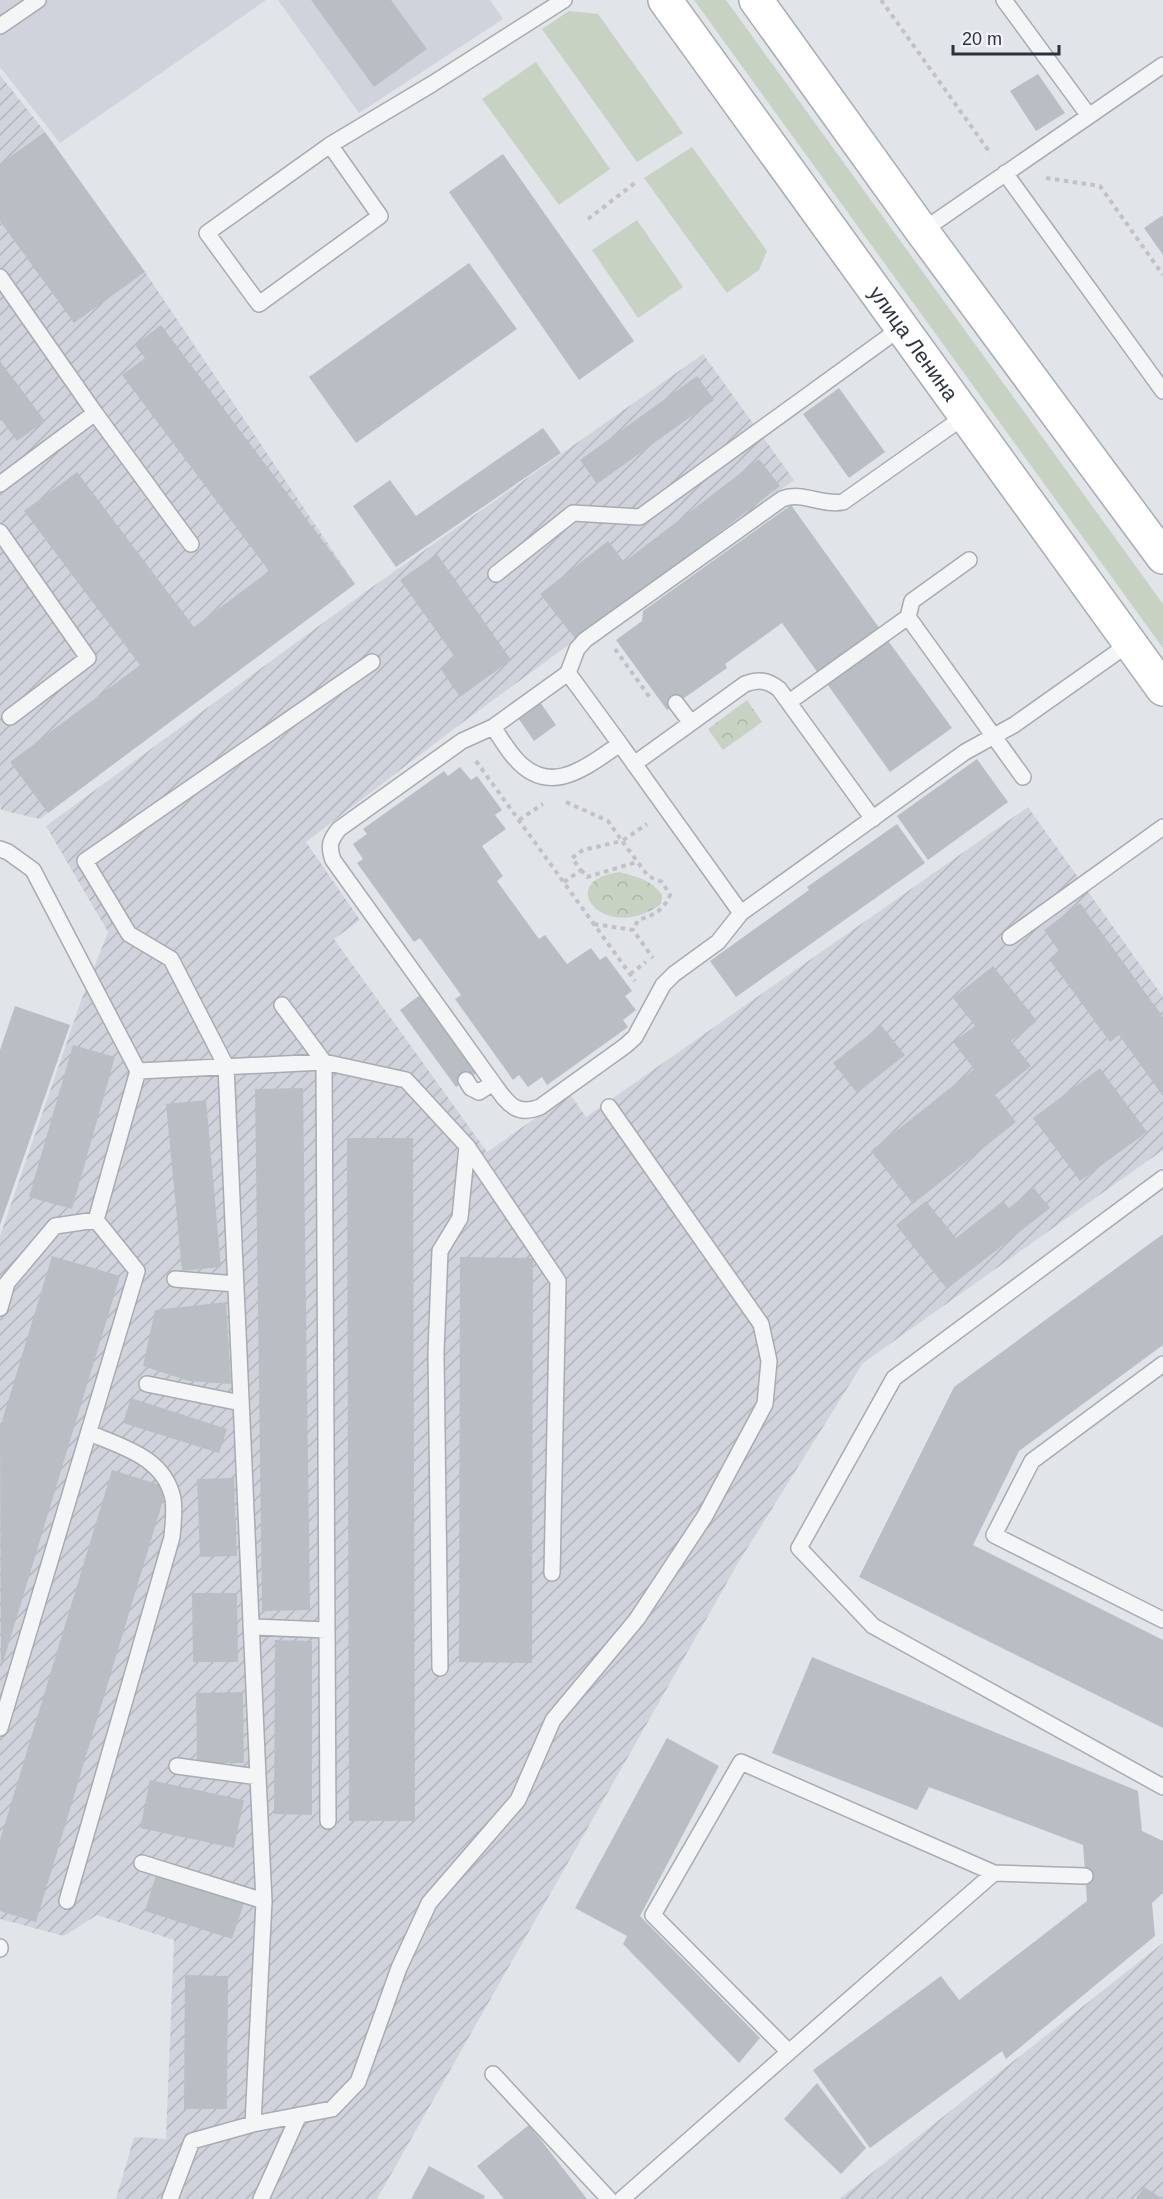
<svg xmlns="http://www.w3.org/2000/svg" width="1163" height="2199" viewBox="0 0 1163 2199" font-family="Helvetica,sans-serif">
  <style>
    .built { fill: #d0d3db }
    .industrial { fill: url(#industrial-furrows) }
    .green { fill: #c7d2c3 }
    .park { fill: url(#park-crowns) }
    .building { fill: #b9bec5 }
    .lines { fill: none; stroke-linecap: round; stroke-linejoin: round }
    .service-casing { stroke: #a7abb3; stroke-width: 18 }
    .secondary-casing { stroke: #a7abb3; stroke-width: 36 }
    .path { stroke: #c0c2c7; stroke-width: 4; stroke-dasharray: 4.5 4.5; stroke-linecap: butt }
    .service { stroke: #f4f5f7; stroke-width: 15 }
    .secondary { stroke: #fff; stroke-width: 33 }
    .labels { text-anchor: middle; stroke-width: 4.5; stroke-linejoin: round; paint-order: stroke }
    .street-label { font-size: 21px; fill: #2b323f; stroke: #f1f3f6 }
  </style>
  <defs>
    <pattern id="industrial-furrows" width="10" height="10" patternUnits="userSpaceOnUse" patternTransform="scale(1.5)"><rect width="10" height="10" fill="#d0d3db"/><path d="M-1 1l2-2M0 10L10 0M9 11l2-2" fill="none" stroke="#b3b6bd"/></pattern>
    <pattern id="park-crowns" width="20" height="18" patternUnits="userSpaceOnUse" patternTransform="scale(1.5)"><rect width="20" height="18" fill="#c7d2c3"/><path d="M2 6a3 3 0 1 1 6 0M12 15a3 3 0 1 1 6 0" fill="none" stroke="#abb5a9"/></pattern>
  </defs>
  <rect width="100%" height="100%" fill="#e1e4e9"/>
  <path class="built" d="M0,0H266L60,143L0,67Z
    M278,0H490L503,19L359,113Z"/>
  <path class="industrial" d="M0,75L45,132L145,272L355,584L40,819L1,810L0,803Z
    M703,354L794,480L459,725L306,842L360,920L334,939L487,1152L570,1094L586,1117L1028,807L1163,997V1150L863,1363L738,1563L377,2199H116L134,2137L166,2139L174,1940L97,1915L64,1936L0,1919V1236L81,1001L108,932L46,826L361,595Z
    M1163,1943V2199H839Z"/>
  <path class="green" d="M694,0H726L1163,604V648Z
    M569,11L598,14L683,133L637,162L542,29Z
    M536,62L610,169L559,205L482,99Z
    M692,147L767,251L759,270L727,293L644,178Z
    M637,220L683,287L638,318L592,250Z"/>
  <path class="park" d="M747,700L762,722L723,750L708,729Z
    M620,872C637,877 652,880 662,895L661,904C606,945 551,881 620,872Z"/>
  <path class="building" d="M311,0H391L427,49L374,87Z
    M1038,74L1065,113L1036,131L1010,91Z
    M45,132L145,272L74,323L0,221V164Z
    M503,154L634,341L579,380L449,192Z
    M1163,215V255L1144,228Z
    M469,263L517,329L356,443L309,377Z
    M161,325L355,584L48,813L10,762L140,665L24,511L77,472L194,627L269,571L122,375L145,358L135,345Z
    M0,361L45,421L17,441L0,418Z
    M697,376L714,400L597,484L580,460Z
    M839,388L885,452L849,478L803,414Z
    M543,428L561,453L396,567L353,506L390,480L416,516Z
    M759,459L780,486L577,641L540,594L608,541L624,562Z
    M791,505L880,629L818,673L782,623L725,664L727,668L667,710L616,640L642,621L643,611Z
    M437,554L511,660L460,697L440,668L455,657L400,580Z
    M886,638L952,728L890,772L825,681Z
    M540,702L556,725L534,741L518,718Z
    M977,759L1008,802L928,860L897,816Z
    M460,767L471,780L477,776L502,810L495,815L506,829L482,846L503,876L497,881L539,939L545,935L567,964L591,948L600,960L606,956L632,991L625,996L636,1010L623,1020L628,1027L547,1085L542,1077L528,1087L519,1075L513,1080L455,999L461,995L420,938L414,942L357,863L363,859L353,844L367,834L363,829L444,771L448,776Z
    M897,824L925,863L736,997L710,961L809,890L807,887Z
    M1080,903L1163,1017V1096L1119,1035L1110,1042L1049,959L1059,951L1044,930Z
    M993,966L1037,1021L1011,1041L1031,1066L995,1095L1016,1122L913,1204L871,1151L974,1069L953,1042L975,1026L953,998Z
    M420,995L476,1073L456,1087L400,1010Z
    M15,1006L70,1025L0,1225V1050Z
    M881,1025L905,1055L857,1093L833,1063Z
    M73,1045L115,1057L72,1209L29,1197Z
    M1100,1068L1147,1132L1080,1181L1033,1118Z
    M303,1088L310,1610L262,1611L255,1089Z
    M206,1100L221,1267L182,1271L166,1104Z
    M347,1138H413L415,1821H349Z
    M1034,1188L1050,1208L947,1289L896,1225L926,1201L956,1238L1003,1201L1009,1208Z
    M1163,1234V1345L1019,1451L973,1545L1163,1640V1728L859,1577L954,1387Z
    M52,1256L120,1276L1,1669L0,1428Z
    M460,1257L533,1258L532,1663L459,1662Z
    M226,1302L231,1384L189,1381L143,1366L155,1310Z
    M131,1398L227,1429L219,1453L123,1423Z
    M112,1470L167,1487L36,1922L0,1911V1840Z
    M234,1478L237,1556L200,1557L197,1479Z
    M192,1593H237L238,1662H193Z
    M275,1640L312,1641V1815L274,1814Z
    M812,1657L1138,1791L1142,1831L1163,1841V1893L1152,1903L1155,1936L1006,2059L1002,2051L870,2148L813,2070L941,1976L959,2000L1087,1901L1083,1845L929,1787L917,1810L772,1753Z
    M243,1692L244,1763H197L196,1693Z
    M667,1738L719,1766L640,1916L760,2038L739,2063L623,1944L627,1936L575,1908Z
    M150,1780L244,1800L234,1848L140,1828Z
    M156,1875L244,1903L232,1939L145,1911Z
    M185,1975L228,1976L227,2109H184Z
    M817,2083L866,2148L841,2174L784,2119Z
    M529,2125L587,2199H504L477,2166Z
    M429,2166L485,2196L484,2199H411Z
    M1144,2187L1163,2199H1136Z"/>
  <g class="lines">
    <g class="service-casing">
      <path id="service" d="M1004,0L1089,116
        M0,26L38,0
        M330,145L380,216L259,304L207,233L330,145L432,84L564,0
        M1005,173L1163,391
        M922,231L1163,65
        M0,277L95,413L191,544
        M0,484L95,413
        M0,532L88,658L10,717
        M969,560L912,601L908,617L1023,777
        M496,574L573,513L640,517L902,327
        M789,702L908,617
        M676,703L691,723
        M493,727L568,673
        M620,744L568,673L577,649L585,640L782,499C802,491 822,506 843,502L965,416
        M634,764L745,684C759,679 767,680 779,689L873,819
        M0,849L8,852L33,870L138,1071L96,1220L137,1271L0,1728
        M741,913L718,942L674,974L663,985L635,1037L625,1046L540,1107C515,1117 507,1102 493,1083L333,860C328,846 330,840 339,829L462,741L493,727C500,737 506,748 514,757C549,799 586,767 620,744L741,913L965,752L1014,725L1130,643
        M1010,937L1163,827
        M282,1005L324,1062L406,1080L467,1146L558,1281L552,1573
        M138,1071L324,1062L328,1821
        M466,1080L471,1088L479,1092L493,1083
        M1163,1178L894,1378L799,1548L873,1626L1163,1787
        M175,1279L236,1284
        M0,1308L7,1283L55,1226L96,1220
        M1163,1364L1032,1461L994,1535L1163,1620
        M147,1384L241,1403
        M251,1627L327,1630
        M440,1668L436,1352L440,1251L460,1218L467,1146
        M177,1766L258,1777L226,1066L171,959L129,934L85,861L372,662
        M258,1777L264,1901
        M142,1863L264,1901L253,2124L192,2141L170,2199
        M994,1873L789,2052L653,1915L741,1762L994,1873L1085,1876
        M67,1901L172,1537C173,1525 175,1510 173,1499C165,1458 123,1447 89,1433
        M0,1947V1949
        M493,2074L609,2199
        M253,2124L332,2109L358,2082L399,1968L429,1903L518,1800L553,1720L637,1619L705,1516L765,1404L769,1361L761,1324L609,1107
        M261,2199L299,2115
        M622,2199L789,2052"/>
    </g>
    <g class="secondary-casing">
      <g id="secondary">
        <path id="s1" d="M665,0L1163,689"/>
        <path d="M756,0L922,231L1163,557"/>
      </g>
    </g>
    <path class="path" d="M881,0L991,154
      M1046,178L1100,186L1163,275
      M588,219L635,183
      M615,649L651,699
      M476,761L635,981
      M566,802L608,821L622,841L647,824
      M519,820L543,804
      M581,870L587,877L637,862
      M564,882L581,870L572,858L583,850L622,841L648,876L662,882L670,895C663,911 654,915 638,920L633,930
      M594,924L633,930L653,958
      M630,974L646,962"/>
    <use href="#service" class="service"/>
    <use href="#secondary" class="secondary"/>
  </g>
  <g class="labels">
    <g class="street-label">
      <text dy="7" stroke="none"><textPath href="#s1" startOffset="424">улица Ленина</textPath></text>
    </g>
  </g>
  <path d="M953 45v9h106v-9" fill="none" stroke="#2b323f" stroke-width="3"/>
  <text x="962" y="45" font-size="18" fill="#2b323f" stroke="#f1f3f6" stroke-width="4.5" paint-order="stroke">20 m</text>
</svg>
